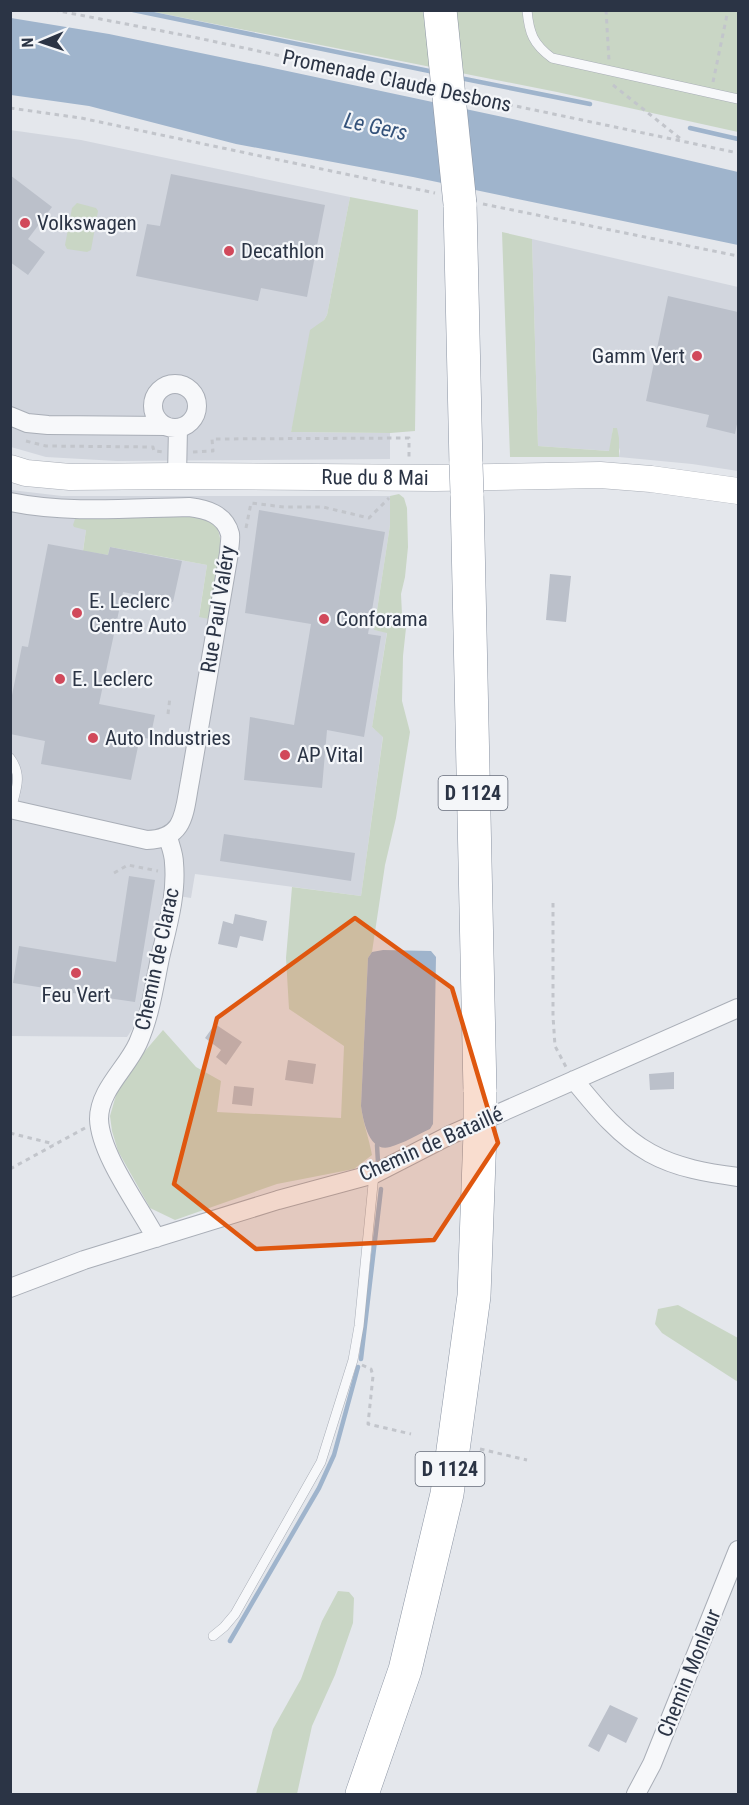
<svg xmlns="http://www.w3.org/2000/svg" width="749" height="1805" viewBox="0 0 749 1805" font-family="'Roboto Condensed',sans-serif">
  <style>
    .built { fill: #d2d6de; fill-rule: evenodd }
    .green { fill: #c9d6c5 }
    .water { fill: #9fb4cc }
    .lines { fill: none; stroke-linecap: round; stroke-linejoin: round }
    .stream { stroke: #9fb4cc; stroke-width: 4.5 }
    .building { fill: #bbc0ca }
    .lane-casing { stroke: #a9aeb7; stroke-width: 10 }
    .street-casing { stroke: #a9aeb7; stroke-width: 20 }
    .secondary-casing { stroke: #a9aeb7; stroke-width: 27 }
    .highway-casing { stroke: #8b94a3; stroke-width: 34 }
    .path { stroke: #c2c5cb; stroke-width: 3; stroke-dasharray: 4.5 4.5; stroke-linecap: butt }
    .lane { stroke: #f7f8fa; stroke-width: 9 }
    .street { stroke: #f7f8fa; stroke-width: 18 }
    .secondary { stroke: #fff; stroke-width: 26 }
    .highway { stroke: #fff; stroke-width: 33 }
    .highway-bridge-casing { stroke: #8b94a3; stroke-width: 34; stroke-linecap: butt }
    .highway-bridge { stroke: #fff; stroke-width: 33 }
    .marked { fill: #df570f; fill-opacity: 0.2; stroke: #df570f; stroke-width: 4.5; stroke-linejoin: round }
    .poi-dot { fill: #d1495b; stroke: #f4f6f9; stroke-width: 2 }
    .labels { text-anchor: middle; stroke-width: 4.5; stroke-linejoin: round; paint-order: stroke }
    .shield { fill: #f4f6f9; stroke: #676e7b; stroke-width: 1.5 }
    .shield-label { font-size: 20px; font-weight: bold; fill: #2b3445 }
    .street-label { font-size: 21px; fill: #2b3445; stroke: #f4f6f9 }
    .poi-label { font-size: 21px; fill: #2b3445; stroke: #f4f6f9; text-anchor: start }
    .water-label { font-size: 22px; font-style: italic; fill: #34527a; stroke: #f4f6f9 }
  </style>
  <rect width="100%" height="100%" fill="#e4e7ec"/>
  <path class="built" d="M10,130L81,140L350,197L327,315L324,320L316,327L291,432L390,433V459L117,461L46,457L11,447Z
    M532,239L738,287V471L692,464L619,457L620,451L613,428L610,451L538,446Z
    M11,490L62,496H390V525L374,630L387,632L372,727L383,736L361,896L195,874L191,898L166,894L135,1025L127,1037L11,1036ZM212,522L218,529L221,538L209,618L199,616L207,565L110,547L108,555L83,550L86,530Z"/>
  <path class="green" d="M149,11H738V132L557,92Z
    M350,197L418,210L415,431L390,433L291,432L310,330L324,320L327,315Z
    M77,203L96,208L98,211L91,250L87,252L67,249L65,245L72,208Z
    M502,232L532,239L538,446L609,451L613,428H617L619,438V457H510Z
    M399,494L404,498L407,508L408,547L405,577L401,594L402,615L406,628L403,656L402,701L410,732L396,818L385,865L372,952L368,958L361,1106C363,1123 369,1138 372,1155L354,1169L277,1184L175,1220L150,1208L118,1151L112,1131L110,1116L118,1088L145,1051L163,1030L196,1067L221,1081L217,1112L341,1118L344,1046L289,1009L286,958L292,887L361,896L383,737L372,727L387,633L374,630L390,525V496Z
    M76,516H198L212,522L218,529L222,547L209,619L199,617L207,565L110,547L108,555L83,551L86,530L74,527L73,525Z
    M678,1305L738,1338V1382L662,1333L655,1324L658,1309Z
    M338,1591L349,1592L354,1598L353,1623L335,1675L312,1726L297,1794H256L273,1729L301,1679L322,1621Z"/>
  <path class="water" d="M11,18L109,34L259,65L517,120L738,172V245L413,177L236,144L89,106L11,95Z
    M383,950L431,951L436,957L433,1124L430,1129C417,1135 404,1143 390,1147C369,1153 363,1120 361,1106L368,958L372,952Z"/>
  <g class="lines">
    <path class="stream" d="M133,10L434,72
      M460,78L590,104
      M690,128L738,139
      M377,1145L378,1163
      M361,1359L381,1189
      M230,1641L319,1488L334,1455L358,1367"/>
  </g>
  <path class="building" d="M171,174L325,205L307,297L261,288L258,301L136,276L147,224L160,226Z
    M10,175L52,207L28,239L45,252L28,275L10,262Z
    M668,296L738,312V419L735,434L706,427L709,415L646,401Z
    M259,510L385,532L368,634L381,636L364,737L327,730L322,788L244,780L250,717L294,725L311,624L245,613Z
    M48,544L108,555L110,547L182,561L173,602L123,592L99,704L155,715L150,739L140,737L131,780L41,764L45,741L10,734V705L22,646L28,647Z
    M550,574L571,576L566,622L546,620Z
    M224,834L355,853L351,881L220,861Z
    M129,876L155,880L135,1002L73,993L72,998L50,995L51,989L13,983L19,946L116,962Z
    M235,914L267,921L263,941L240,936L237,948L218,944L223,921L233,924Z
    M215,1024L242,1042L226,1065L216,1057L221,1050L205,1038Z
    M288,1060L316,1064L313,1084L285,1080Z
    M674,1072V1089L650,1090L649,1074Z
    M234,1086L254,1088L252,1106L232,1104Z
    M610,1705L638,1718L626,1743L608,1734L599,1752L588,1746Z"/>
  <g class="lines">
    <g class="lane-casing">
      <path id="lane" d="M527,10C529,33 533,44 552,58L738,99
        M10,758C23,775 16,790 11,809
        M213,1636L224,1627L235,1614L321,1462L353,1360L359,1326L374,1174"/>
    </g>
    <g class="street-casing">
      <path id="street" d="M153 406a22 22 0 1 1 44 0a22 22 0 1 1-44 0Z
        M10,416L27,423L48,425L166,426
        M177,476L178,428
        M10,502C69,514 130,508 189,507C206,509 225,514 230,534C231,539 229,547 229,553L190,781C184,811 186,839 147,840L10,809
        M574,1080C596,1107 619,1136 650,1153C677,1168 708,1173 738,1177
        M156,1238C139,1206 100,1154 99,1119C99,1090 127,1068 138,1043C150,1016 154,987 160,958C167,928 177,895 174,863C174,854 170,845 168,837
        M10,1288L84,1260L278,1200L374,1174L450,1135L738,1008
        M636,1794L652,1764L738,1550"/>
    </g>
    <g class="secondary-casing">
      <g id="secondary">
        <path id="s1" d="M10,468L26,473L70,477L177,476L435,478L600,475L651,479L738,491"/>
      </g>
    </g>
    <g class="highway-casing">
      <path id="highway" d="M460,204L466,464
        M467,493L480,1092
        M362,1794L405,1670L447,1494L474,1296L480,1133"/>
    </g>
    <path class="path" d="M54,10L193,37L426,87
      M606,10L609,61
      M713,82L728,10
      M613,85L682,140
      M473,97L738,153
      M10,108L81,118L435,193
      M483,204L738,256
      M26,441L46,446L153,447L154,451L163,452
      M193,452L213,451L212,439L409,438V458
      M246,528L251,503L284,507H323L369,518L389,498
      M168,714L170,697
      M114,873L128,865L158,871
      M553,903V1016L555,1046L566,1067
      M10,1133L54,1144
      M10,1169L85,1128
      M362,1365L371,1369L373,1376L368,1424L411,1434
      M480,1449L527,1460"/>
    <use href="#lane" class="lane"/>
    <use href="#street" class="street"/>
    <use href="#secondary" class="secondary"/>
    <use href="#highway" class="highway"/>
    <g class="highway-bridge-casing">
      <path id="highway-bridge" d="M440,10L460,204
        M466,464L467,493
        M480,1092V1133"/>
    </g>
    <use href="#highway-bridge" class="highway-bridge"/>
  </g>
  <path class="marked" d="M355,918L452,988L498,1143L434,1240L256,1249L174,1184L217,1018Z"/>
  <g class="poi-dot">
    <circle cx="25" cy="223" r="6"/>
    <circle cx="229" cy="251" r="6"/>
    <circle cx="697" cy="356" r="6"/>
    <circle cx="77" cy="613" r="6"/>
    <circle cx="324" cy="619" r="6"/>
    <circle cx="60" cy="679" r="6"/>
    <circle cx="93" cy="738" r="6"/>
    <circle cx="285" cy="755" r="6"/>
    <circle cx="76" cy="973" r="6"/>
  </g>
  <g class="labels">
    <g class="shield">
      <rect x="438.5" y="776" width="69" height="34" rx="4.5"/>
      <rect x="415.5" y="1452" width="69" height="34" rx="4.5"/>
    </g>
    <g class="shield-label">
      <text x="473" y="800">D 1124</text>
      <text x="450" y="1476">D 1124</text>
    </g>
    <g class="street-label">
      <text transform="translate(397 81) rotate(12)" y="7">Promenade Claude Desbons</text>
      <text dy="7" stroke="none"><textPath href="#s1" startOffset="366">Rue du 8 Mai</textPath></text>
      <text transform="translate(218 609) rotate(-81)" y="7">Rue Paul Valéry</text>
      <text transform="translate(157 959) rotate(-78)" y="7">Chemin de Clarac</text>
      <text transform="translate(431 1144) rotate(-24)" y="7">Chemin de Bataillé</text>
      <text transform="translate(689 1673) rotate(-68)" y="7">Chemin Monlaur</text>
    </g>
    <g class="poi-label">
      <text x="37" y="230">Volkswagen</text>
      <text x="241" y="258">Decathlon</text>
      <text x="685" y="363" text-anchor="end">Gamm Vert</text>
      <text x="89" y="608">E. Leclerc<tspan x="89" dy="24">Centre Auto</tspan></text>
      <text x="336" y="626">Conforama</text>
      <text x="72" y="686">E. Leclerc</text>
      <text x="105" y="745">Auto Industries</text>
      <text x="297" y="762">AP Vital</text>
      <text x="76" y="1002" text-anchor="middle">Feu Vert</text>
    </g>
    <g class="water-label">
      <text transform="translate(376 126) rotate(12)" y="8">Le Gers</text>
    </g>
  </g>
  <rect width="749" height="1805" fill="none" stroke="#2b3445" stroke-width="24"/>
  <g transform="translate(42 42) rotate(268)" stroke="#f4f6f9" stroke-width="4.5" paint-order="stroke">
  <path d="M0-4.5L10 22L0 15L-10 22Z" fill="#2b3445"/>
  <text y="-9" font-size="16" font-weight="bold" text-anchor="middle" fill="#2b3445">N</text>
  </g>
</svg>
